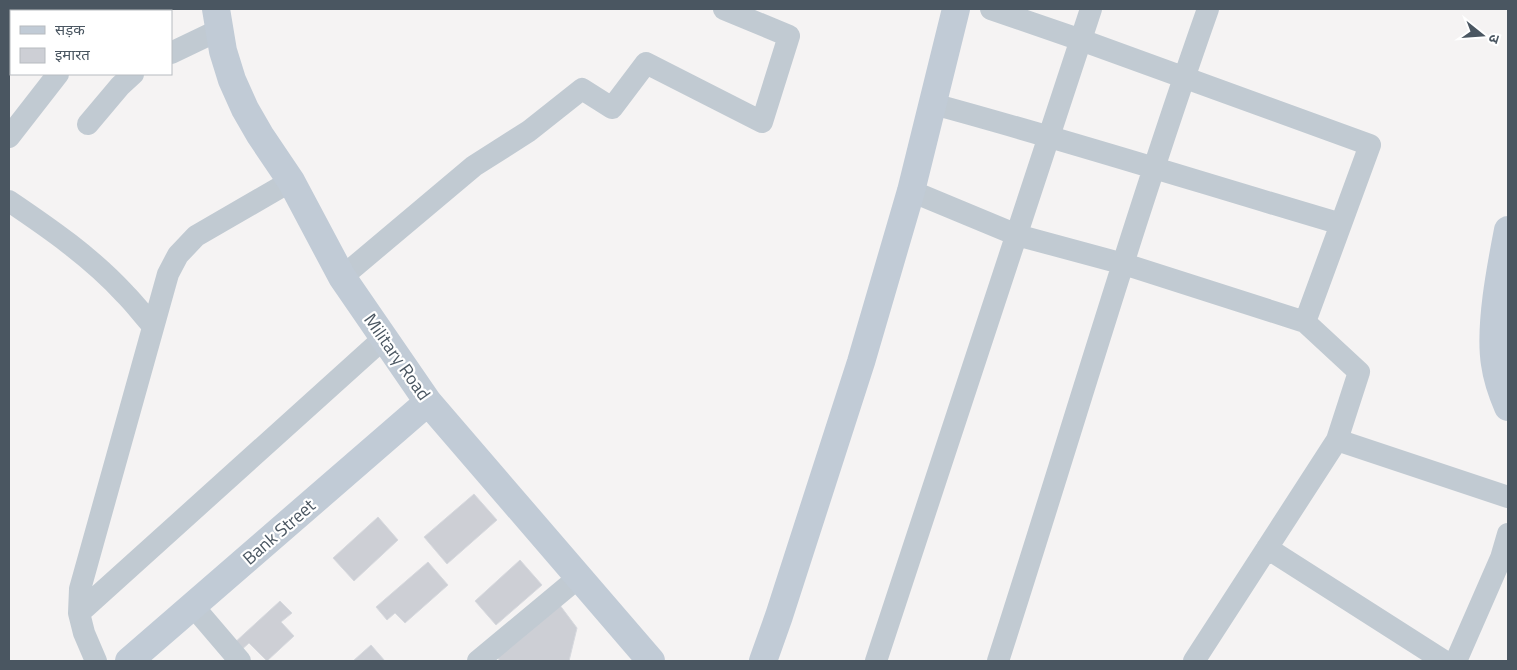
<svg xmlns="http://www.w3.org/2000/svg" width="1517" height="670" viewBox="0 0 1517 670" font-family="'Titillium Web','Noto Sans Devanagari',sans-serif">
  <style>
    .building { fill: #cdcfd5; stroke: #d7d9de }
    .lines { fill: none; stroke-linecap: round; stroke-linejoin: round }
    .street { stroke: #c1cad2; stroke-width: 22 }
    .secondary { stroke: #c1cbd6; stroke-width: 28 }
    .labels { text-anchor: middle; stroke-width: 4.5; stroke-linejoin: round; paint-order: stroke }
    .street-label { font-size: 18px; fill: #4a5661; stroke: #fff }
  </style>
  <rect width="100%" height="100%" fill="#f5f3f3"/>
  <path class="building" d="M474,494L497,520L447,564L424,537Z
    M378,517L398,540L354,581L333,558Z
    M520,560L542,585L496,625L475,601Z
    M428,562L448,585L405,623L395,613L387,620L376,607Z
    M556,600L577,628L569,661H500L493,652Z
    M280,601L292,613L281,622L294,636L267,661L249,643L239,652L232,645Z
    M371,645L385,661H353Z"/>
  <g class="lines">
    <path class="street" d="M991,9L1081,40L1370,145L1305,322
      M171,53L219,30
      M933,104C1070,141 1205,184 1341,224
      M88,124L120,86L133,74
      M9,137L58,74
      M911,191L1017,235L1124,264L1305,322L1359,372L1337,440L1194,661
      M9,201C49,228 91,257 125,294C135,304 143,315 153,326
      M342,277L474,166L529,131L582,89L612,108L646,63L762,122L789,36L724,9
      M1337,440L1508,497
      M1267,548L1444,661
      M193,606L240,661
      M79,613L384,338
      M96,661L84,633L79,613L80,589L168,274L178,255L196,236L291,181
      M478,661L579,577
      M876,661L1091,9
      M998,661C1068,444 1132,224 1208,9
      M1456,661L1501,558L1508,534"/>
    <path class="secondary" d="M216,9L223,51L232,80L245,109L260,135L291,181L342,277L428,402L651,661
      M1508,230C1501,266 1489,327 1495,364C1497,379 1502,393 1508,407
      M129,661L428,402
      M763,661L779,616L861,362L911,191L956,9"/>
  </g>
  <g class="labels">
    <g class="street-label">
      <text transform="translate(397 357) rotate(55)" y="6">Military Road</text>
      <text transform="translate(279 532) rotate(-41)" y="6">Bank Street</text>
    </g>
  </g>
  <rect width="1517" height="670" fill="none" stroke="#4a5661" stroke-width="20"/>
  <rect x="10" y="10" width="162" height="65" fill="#ffffff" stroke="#b7bbc0"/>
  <rect x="20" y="26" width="25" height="8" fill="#c1cbd6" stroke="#b7bbc0"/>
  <text x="55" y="35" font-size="15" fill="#4a5661">सड़क</text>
  <rect x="20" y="48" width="25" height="15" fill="#cdcfd5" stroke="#b7bbc0"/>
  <text x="55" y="60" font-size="15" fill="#4a5661">इमारत</text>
  <g transform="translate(1482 35) rotate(107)" stroke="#ffffff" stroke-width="4" paint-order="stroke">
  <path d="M0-4L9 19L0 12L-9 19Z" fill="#4a5661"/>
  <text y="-8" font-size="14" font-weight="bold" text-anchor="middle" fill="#4a5661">उ</text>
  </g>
</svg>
